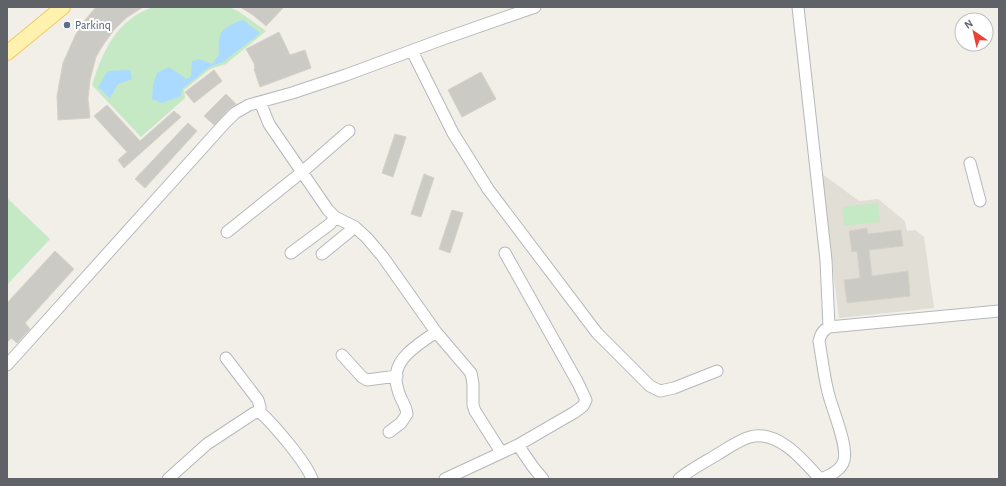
<svg xmlns="http://www.w3.org/2000/svg" width="1006" height="486" viewBox="0 0 1006 486" font-family="'Alegreya Sans',sans-serif">
  <style>
    .education { fill: #e1ded6 }
    .green { fill: #c5e8c5 }
    .water { fill: #aadaff }
    .building { fill: #cccac5; stroke: #d6d1c6 }
    .lines { fill: none; stroke-linecap: round; stroke-linejoin: round }
    .minor-casing { stroke: #b5b8bc; stroke-width: 13 }
    .major-casing { stroke: #f2c960; stroke-width: 16 }
    .minor { stroke: #fff; stroke-width: 11 }
    .major { stroke: #fff2af; stroke-width: 14 }
    .service-dot { fill: #5c6f8a; stroke: #fff; stroke-width: 1.5 }
    .labels { text-anchor: middle; stroke-width: 4; stroke-linejoin: round; paint-order: stroke }
    .service-label { font-size: 12px; fill: #4e5e75; stroke: #fff; text-anchor: start }
  </style>
  <rect width="100%" height="100%" fill="#f1efe8"/>
  <path class="education" d="M821,173L859,201L878,199L905,221L907,231L915,230L924,237L934,308L839,318Z"/>
  <path class="green" d="M153,7H229L238,11L266,31L226,64L210,69L184,90L185,98L141,137L92,85C103,51 116,20 153,7Z
    M7,198L50,239L7,285Z
    M878,203L880,222L844,226L842,207Z"/>
  <path class="water" d="M243,20L260,33L223,62L209,67L182,89L181,96L162,103L152,99L153,85L157,73L169,67L187,79L191,76L192,61L199,59L212,64L219,55C217,32 222,27 243,20Z
    M130,70L132,79L118,84L110,98L98,87L108,71Z"/>
  <path class="building" d="M96,7H143L126,18L114,30L103,45L96,57L90,80L88,99L90,118L58,120L57,96L63,63L76,34L85,20Z
    M240,7H284L266,26L253,15Z
    M279,32L290,55L305,50L311,68L260,87L254,69L255,68L254,65H255L246,49Z
    M214,70L222,81L194,103L185,92Z
    M481,72L496,99L462,117L448,90Z
    M226,94L236,104L230,108L214,125L204,116Z
    M107,105L140,141L174,111L181,117L124,168L118,160L127,152L94,116Z
    M188,123L197,131L145,188L135,179Z
    M395,134L406,137L393,177L382,173Z
    M424,174L434,178L421,217L411,214Z
    M452,210L463,213L450,253L439,249Z
    M867,228L868,234L901,230L903,246L869,250L872,276L908,271L910,296L847,303L844,280L860,278L857,251L852,252L849,231Z
    M55,251L74,269L25,323L30,329L29,330L17,343L11,338L7,343V303Z"/>
  <g class="lines">
    <g class="minor-casing">
      <path id="minor" d="M798,7L826,260L829,327
        M412,51L453,133L488,189L597,333L650,386L660,391L674,388L717,371
        M260,102L269,124L328,210L335,217L355,227L367,238L383,257L436,332L471,373L473,384V405L475,411L501,452
        M970,163L980,201
        M227,232L302,172L349,131
        M291,253L330,224L335,217
        M322,254L355,227
        M342,355L362,377L367,380L397,376
        M226,358L258,400L260,407V412
        M7,365L224,124L235,113L249,105L292,93L346,75L443,39L535,7
        M389,432L401,423L407,414C406,405 400,399 398,390C388,361 416,346 436,332
        M518,445L533,467L543,479
        M168,479L207,444L254,413L260,412C274,425 306,462 312,479
        M445,479L518,445L575,412L583,406L586,400L578,383L505,253
        M679,479C691,469 705,462 718,454C728,448 739,440 750,437C778,429 804,461 820,479
        M821,479C830,475 842,470 844,460C848,445 832,409 828,392C824,376 822,358 819,341C821,334 822,331 829,327L999,311"/>
    </g>
    <g class="major-casing">
      <path id="major" d="M7,53L63,7"/>
    </g>
    <use href="#minor" class="minor"/>
    <use href="#major" class="major"/>
  </g>
  <circle class="service-dot" cx="67" cy="25" r="4"/>
  <g class="labels">
    <g class="service-label">
      <text x="75" y="29">Parkinq</text>
    </g>
  </g>
  <rect width="1006" height="486" fill="none" stroke="#5f6368" stroke-width="16"/>
  <g transform="translate(974 32) rotate(326)"><circle r="19" fill="#ffffff" stroke="#bfc1c3"/>
  <path d="M0-3L7 15L0 10L-7 15Z" fill="#ea4335"/>
  <text y="-6" font-size="11" font-weight="bold" text-anchor="middle" fill="#5f6368">N</text>
  </g>
</svg>
